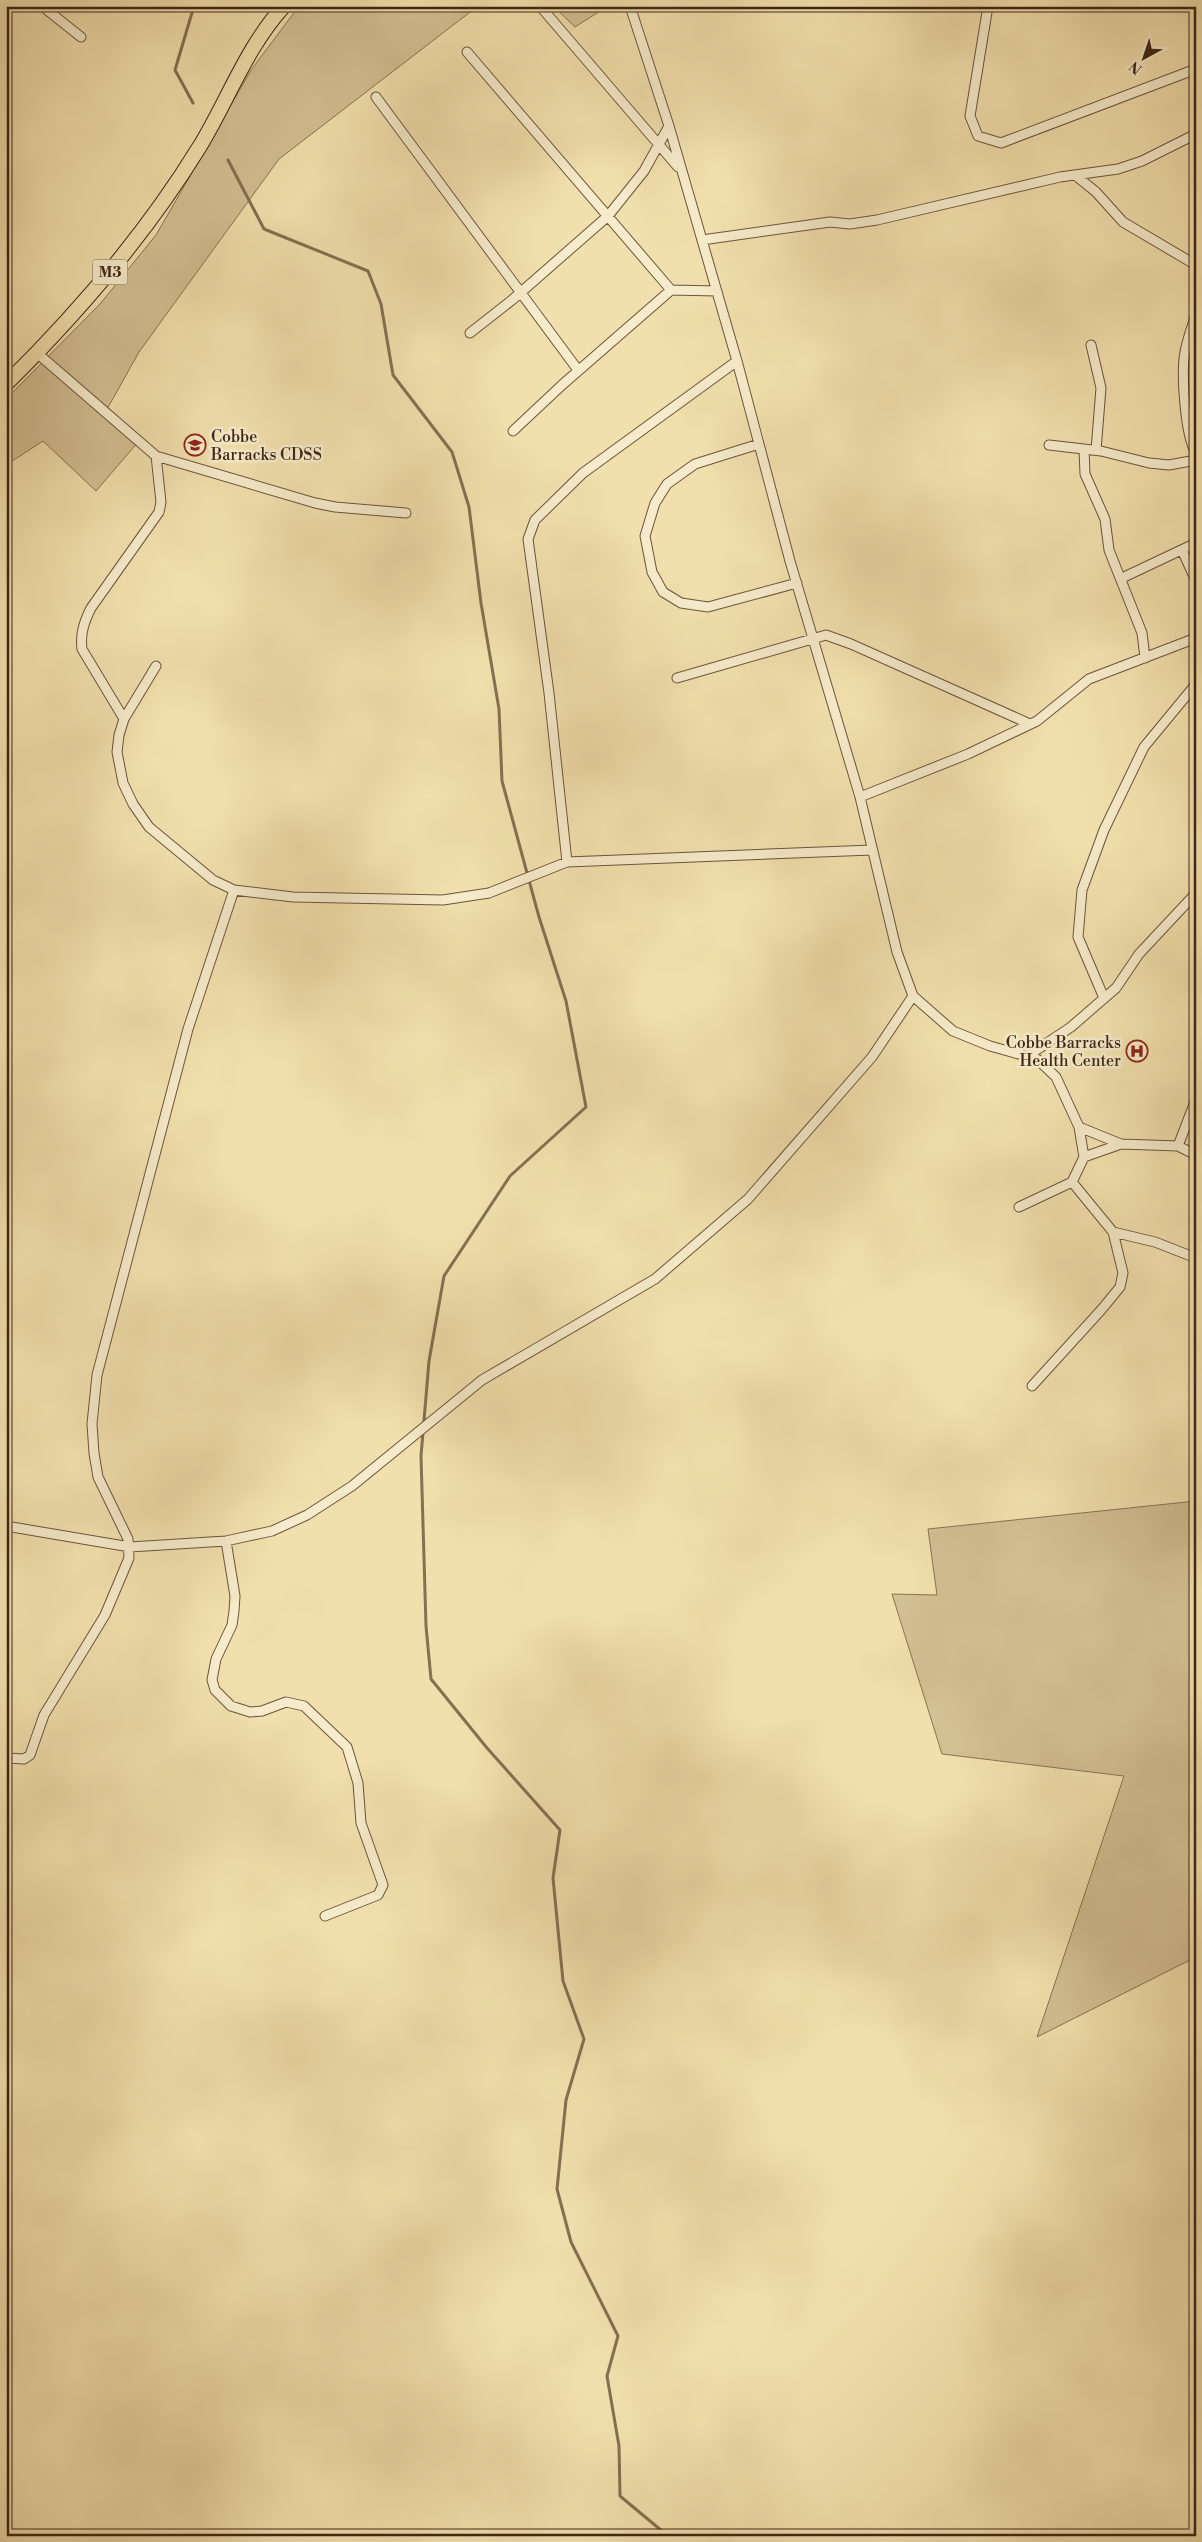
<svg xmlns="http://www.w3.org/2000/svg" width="1202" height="2542" viewBox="0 0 1202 2542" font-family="'Libre Bodoni',serif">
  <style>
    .green { fill: #d3c093; stroke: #887354 }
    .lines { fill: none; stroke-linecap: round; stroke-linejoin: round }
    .stream { stroke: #857052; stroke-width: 3 }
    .minor-casing { stroke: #6b543c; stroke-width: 11 }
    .trunk-casing { stroke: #3e2616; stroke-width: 16 }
    .minor { stroke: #f6ebca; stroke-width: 9 }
    .trunk { stroke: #f1e0ad; stroke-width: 14 }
    .labels { text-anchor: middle; stroke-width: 5; stroke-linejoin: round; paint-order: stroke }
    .shield { fill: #f6ebca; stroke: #75614c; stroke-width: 1 }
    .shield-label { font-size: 15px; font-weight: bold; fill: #3e2616 }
    .poi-label { font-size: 16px; fill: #3e2616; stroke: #f6ebca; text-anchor: start }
  </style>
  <rect width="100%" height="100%" fill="#f1e0ad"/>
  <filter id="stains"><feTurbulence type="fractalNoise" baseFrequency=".004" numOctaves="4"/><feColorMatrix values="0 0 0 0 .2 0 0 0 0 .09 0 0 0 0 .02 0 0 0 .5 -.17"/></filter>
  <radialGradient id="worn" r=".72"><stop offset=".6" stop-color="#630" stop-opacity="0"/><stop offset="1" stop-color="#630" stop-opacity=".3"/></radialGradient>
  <path class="green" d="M299,6H478L279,159L139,352L106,411L139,441L96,491L43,441L6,465V399L100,304L156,235L251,70Z
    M553,6H608L575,27Z
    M1196,1501V1957L1037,2037L1124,1776L942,1754L892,1594L937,1595L928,1529Z"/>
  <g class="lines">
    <path class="stream" d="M193,103L175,70L194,6
      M228,160L264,229L368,271L381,304L393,375L452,452L469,507L481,603L499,709L502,781L539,917L566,1001L586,1107L510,1176L444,1276L429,1361L421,1456L426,1626L431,1679L487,1748L560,1830L553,1878L563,1981L584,2039L566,2100L557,2189L571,2242L618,2336L607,2376L619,2446L620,2496L668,2536"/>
    <g class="minor-casing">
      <path id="minor" d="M42,6L81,37
        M540,6L678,167
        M630,6L669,126L737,361L790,561L860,797L897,952L913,996L953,1031L990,1046L1037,1059L1056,1077L1079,1127L1084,1157L1072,1182L1019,1207
        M988,6L970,116L978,136L1001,143L1196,69
        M467,52L671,290
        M376,97L578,370
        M1075,175L1096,192L1123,222L1196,265
        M702,240L830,222L850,224L877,220L1060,177L1118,169L1142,161L1196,134
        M1196,314C1192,327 1187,340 1185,352C1181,373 1185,435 1196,453
        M470,333L512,300L608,216L644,171L669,126
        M1091,345L1101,388L1096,450
        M37,353L156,456L315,503L335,507L406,513
        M513,431L562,385L671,290L717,291
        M759,444L695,464L667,484L655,503L645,536L652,572L663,592L681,603L708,607L797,583
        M1049,445L1101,451L1149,463L1169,465L1196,460
        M1084,449L1085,474L1105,519L1109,550L1142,633L1145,658
        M1182,550L1196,581
        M1122,578L1196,543
        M156,666L124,719L119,735L117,752L123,783L133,804L149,827L213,880L234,890L293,897L443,900L489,893L567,862L872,850
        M677,678L826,635L851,644L1030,724
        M124,719L82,649C80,634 84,622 91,608L159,512L161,502L156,456
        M860,797L968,754L1037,721L1089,679L1196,638
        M567,862L549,693L528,539L535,520L583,473L737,361
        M1104,998L1078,937L1082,890L1104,830L1144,747L1196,684
        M1026,1057L1071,1027L1116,988L1139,954L1196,893
        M1079,1127L1121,1144L1178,1146L1196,1155
        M1178,1146L1196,1099
        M1084,1157L1121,1144
        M1113,1232L1155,1242L1196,1258
        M1032,1386L1102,1309L1120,1287L1123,1273L1113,1232L1072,1182
        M6,1526L130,1547L226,1541L272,1531L307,1515L352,1486L482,1380L655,1279L748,1199L872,1057L913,996
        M226,1541L235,1596L234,1611L232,1625L216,1659L212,1680L215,1690L231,1706L250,1712L262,1711L286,1702L304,1706L347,1747L358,1783L361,1823L383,1885L378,1895L325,1916
        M6,1758L24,1759L30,1755L44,1715L105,1615L129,1558L128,1539L98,1477L94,1453L92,1424L97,1375L188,1029L234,890"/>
    </g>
    <g class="trunk-casing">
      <path id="trunk" d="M6,384C80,311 146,234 200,146C228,100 247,46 284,6"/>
    </g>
    <use href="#minor" class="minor"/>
    <use href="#trunk" class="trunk"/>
  </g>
  <defs>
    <g id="school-ring" transform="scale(1.125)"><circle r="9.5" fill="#f6ebca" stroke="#8f2418" stroke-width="1.5"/><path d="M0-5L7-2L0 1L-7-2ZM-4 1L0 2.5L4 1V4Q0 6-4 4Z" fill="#8f2418"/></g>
    <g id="hospital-ring" transform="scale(1.125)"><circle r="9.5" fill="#f6ebca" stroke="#8f2418" stroke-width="1.5"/><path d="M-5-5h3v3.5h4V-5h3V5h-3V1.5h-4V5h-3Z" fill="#8f2418"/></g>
  </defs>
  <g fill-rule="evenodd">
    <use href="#school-ring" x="195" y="445"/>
    <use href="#hospital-ring" x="1137" y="1051"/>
  </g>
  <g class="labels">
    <rect class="shield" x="92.5" y="259.5" width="35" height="25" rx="4"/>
    <g class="shield-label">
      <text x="110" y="277">M3</text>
    </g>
    <g class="poi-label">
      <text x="211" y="442">Cobbe<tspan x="211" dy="18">Barracks CDSS</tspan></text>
      <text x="1121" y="1048" text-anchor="end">Cobbe Barracks<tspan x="1121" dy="18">Health Center</tspan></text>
    </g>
  </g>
  <rect width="1202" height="2542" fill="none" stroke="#f1e0ad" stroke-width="25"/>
  <rect x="8" y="8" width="1187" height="2527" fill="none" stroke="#3e2616" stroke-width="2.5"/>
  <rect x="12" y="12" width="1177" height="2517" fill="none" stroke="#3e2616"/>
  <g transform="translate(1144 58) rotate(220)" stroke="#f6ebca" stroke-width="4" paint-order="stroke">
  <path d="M0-4L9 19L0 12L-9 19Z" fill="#3e2616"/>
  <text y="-8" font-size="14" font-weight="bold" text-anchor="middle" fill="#3e2616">N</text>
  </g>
  <rect width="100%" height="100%" filter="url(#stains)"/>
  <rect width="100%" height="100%" fill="url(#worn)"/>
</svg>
